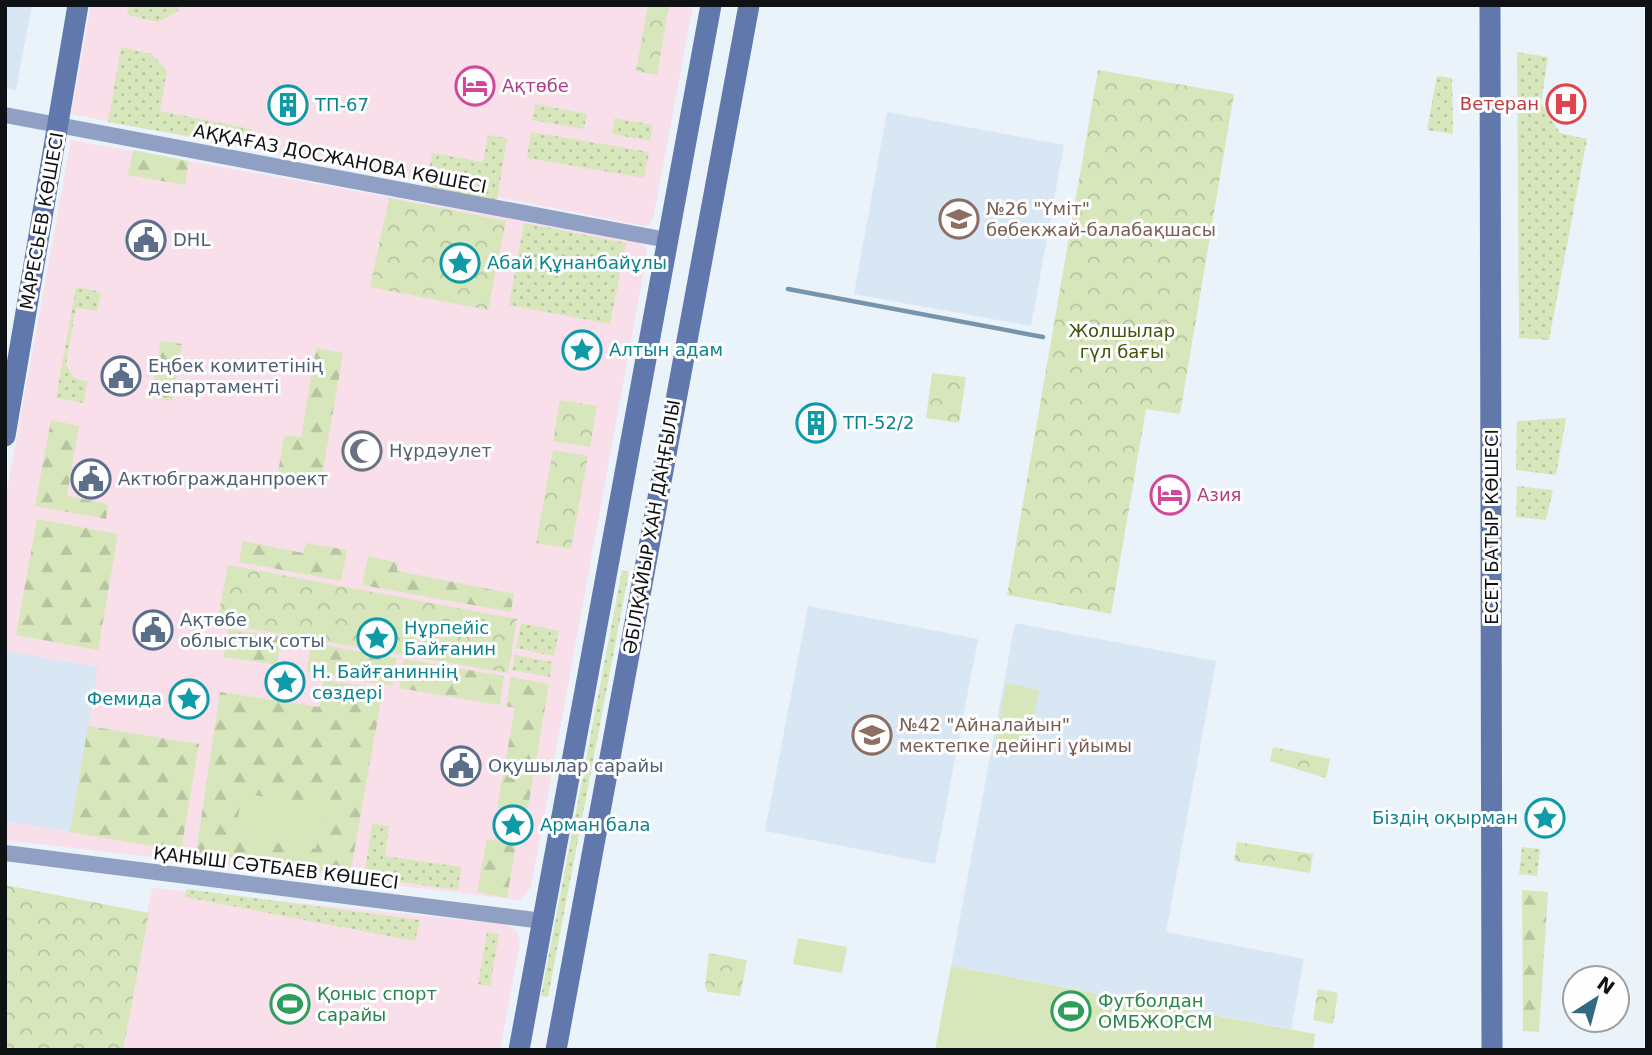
<svg xmlns="http://www.w3.org/2000/svg" width="1652" height="1055" viewBox="0 0 1652 1055" font-family="'DejaVu Sans',sans-serif">
  <style>
    .commercial { fill: #f8dfea }
    .built { fill: #d9e7f5 }
    .grass { fill: url(#grass-dots) }
    .forest { fill: url(#forest-firs) }
    .park { fill: url(#park-crowns) }
    .pitch { fill: #d7e7bb }
    .lines { fill: none; stroke-linecap: round; stroke-linejoin: round }
    .stream { stroke: #7695ac; stroke-width: 4.5 }
    .street { stroke: #8fa0c4; stroke-width: 16 }
    .secondary { stroke: #6178ac; stroke-width: 21 }
    .labels { text-anchor: middle; stroke-width: 6; stroke-linejoin: round; paint-order: stroke }
    .hotel-label { font-size: 18px; fill: #b23c85; stroke: #fefefe; text-anchor: start }
    .health-label { font-size: 18px; fill: #be3a42; stroke: #fefefe; text-anchor: end }
    .culture-label { font-size: 18px; fill: #0d838f; stroke: #fefefe; text-anchor: start }
    .street-label { font-size: 18px; fill: #0f1214; stroke: #fefefe }
    .education-label { font-size: 18px; fill: #785e54; stroke: #fefefe; text-anchor: start }
    .service-label { font-size: 18px; fill: #4e5e75; stroke: #fefefe; text-anchor: start }
    .park-label { font-size: 18px; fill: #41520c; stroke: #fefefe }
    .worship-label { font-size: 18px; fill: #5b616d; stroke: #fefefe; text-anchor: start }
    .leisure-label { font-size: 18px; fill: #27864d; stroke: #fefefe; text-anchor: start }
  </style>
  <defs>
    <pattern id="grass-dots" width="8" height="8" patternUnits="userSpaceOnUse" patternTransform="scale(1.75)"><rect width="8" height="8" fill="#d7e7bb"/><path d="M2 2h.1M6 6h.1" fill="none" stroke="#b7c5a0" stroke-width="1.8" stroke-linecap="round"/></pattern>
    <pattern id="forest-firs" width="22" height="20" patternUnits="userSpaceOnUse" patternTransform="scale(1.75)"><rect width="22" height="20" fill="#d7e7bb"/><path d="M5 1l3.5 6h-7zM16 11l3.5 6h-7z" fill="#b7c5a0"/></pattern>
    <pattern id="park-crowns" width="20" height="18" patternUnits="userSpaceOnUse" patternTransform="scale(1.75)"><rect width="20" height="18" fill="#d7e7bb"/><path d="M2 6a3 3 0 1 1 6 0M12 15a3 3 0 1 1 6 0" fill="none" stroke="#b7c5a0"/></pattern>
  </defs>
  <rect width="100%" height="100%" fill="#eaf2fa"/>
  <path class="commercial" d="M91,5H693L654,214L650,224L645,226L71,114Z
    M71,140L640,242L645,246L647,253L531,887L520,900L5,840V502Z
    M152,888L505,924L517,931L520,942L500,1050H123Z"/>
  <path class="built" d="M5,5H32L16,90L5,88Z
    M887,112L1064,145L1031,326L854,294Z
    M808,606L978,639L935,864L765,831Z
    M1015,623L1216,661L1166,932L1304,959L1291,1029L951,966Z
    M5,651L98,667L70,832L5,821Z"/>
  <path class="grass" d="M129,5H179L178,11L158,22L127,15Z
    M121,47L152,54L167,71L160,111L251,129L248,147L108,122Z
    M1517,52L1548,57L1541,103L1560,133L1587,139L1549,340L1519,338Z
    M1437,76L1452,78L1453,134L1427,130Z
    M535,104L587,114L584,129L532,120Z
    M615,118L653,125L650,141L612,134Z
    M531,132L649,152L644,178L527,158Z
    M488,135L507,138L497,200L426,188L432,153L483,162Z
    M524,223L626,243L610,324L509,305Z
    M76,287L101,292L97,311L76,308L66,364L73,377L87,382L84,403L56,398Z
    M1566,418L1556,475L1516,470L1517,421Z
    M1517,486L1553,490L1546,520L1516,517Z
    M622,570L629,572L548,997L541,996Z
    M521,623L559,631L554,656L516,648Z
    M515,655L552,662L550,677L512,670Z
    M372,824L389,826L385,856L461,867L458,890L364,877Z
    M1522,847L1540,849L1537,876L1519,874Z
    M187,889L420,920L415,941L185,897Z
    M487,932L499,934L490,986L478,984Z"/>
  <path class="forest" d="M133,150L189,161L185,185L128,175Z
    M161,341L182,344L172,401L151,397Z
    M316,348L343,353L321,482L278,474L284,435L301,437Z
    M51,420L79,426L67,496L108,504L106,519L35,506Z
    M37,519L118,534L98,650L16,635Z
    M243,541L303,553L306,543L347,550L341,581L239,562Z
    M368,556L398,563L397,571L514,594L511,612L362,585Z
    M228,629L281,637L277,665L224,657Z
    M311,643L397,658L392,686L307,671Z
    M404,659L504,676L500,705L399,688Z
    M511,677L549,684L527,813L497,808L515,708L506,706Z
    M324,680L383,689L350,875L196,853L220,692L319,707Z
    M88,726L199,744L181,851L70,832Z
    M487,839L516,844L507,898L477,892Z
    M1522,890L1548,892L1539,1032L1523,1031Z"/>
  <path class="park" d="M648,5H669L657,75L636,71Z
    M1098,70L1234,94L1180,414L1146,409L1111,614L1007,595Z
    M389,198L506,221L488,310L370,287Z
    M932,373L966,377L959,423L926,418Z
    M560,400L597,406L590,447L553,441Z
    M553,450L588,456L571,549L536,543Z
    M228,565L517,619L508,673L217,623Z
    M1273,747L1330,759L1326,778L1270,761Z
    M1237,842L1313,854L1310,873L1234,861Z
    M5,885L149,913L123,1050H5Z
    M709,953L747,960L740,996L708,992L705,987Z
    M1318,989L1338,993L1333,1024L1313,1020Z"/>
  <path class="pitch" d="M1006,683L1039,690L1027,753L994,747Z
    M242,793L324,807L316,849L235,835Z
    M798,938L847,947L842,973L793,964Z
    M951,966L1315,1034L1313,1050H935Z"/>
  <g class="lines">
    <path class="stream" d="M788,289L1043,337"/>
    <path class="street" d="M5,115L667,240
      M5,853L543,921"/>
    <path class="secondary" d="M1490,5L1492,1050
      M5,436L78,5
      M519,1050L711,5
      M556,1050L749,5"/>
  </g>
  <defs>
    <g id="hotel-ring" transform="scale(2.0125)"><circle r="9.5" fill="#fefefe" stroke="#d1479c" stroke-width="1.5"/><path d="M-6-4.5h1.5V1H6V5H4.5V3h-9V5H-6ZM-4 0a1.8 1.8 0 1 1 3.6 0ZM.5 0V-2.5h3Q6-2.5 6 0Z" fill="#d1479c"/></g>
    <g id="hospital-ring" transform="scale(2.0125)"><circle r="9.5" fill="#fefefe" stroke="#e0444e" stroke-width="1.5"/><path d="M-5-5h3v3.5h4V-5h3V5h-3V1.5h-4V5h-3Z" fill="#e0444e"/></g>
    <g id="building-ring" transform="scale(2.0125)"><circle r="9.5" fill="#fefefe" stroke="#0f9aa8" stroke-width="1.5"/><path d="M-4-6H4V6H1V3H-1V6H-4ZM-2.5-4.3h1.7v1.8h-1.7ZM.8-4.3h1.7v1.8H.8ZM-2.5-1h1.7V.8h-1.7ZM.8-1h1.7V.8H.8Z" fill="#0f9aa8"/></g>
    <g id="school-ring" transform="scale(2.0125)"><circle r="9.5" fill="#fefefe" stroke="#8d6e63" stroke-width="1.5"/><path d="M0-5L7-2L0 1L-7-2ZM-4 1L0 2.5L4 1V4Q0 6-4 4Z" fill="#8d6e63"/></g>
    <g id="civic-ring" transform="scale(2.0125)"><circle r="9.5" fill="#fefefe" stroke="#5c6f8a" stroke-width="1.5"/><path d="M-.6-6.5H3V-4.5H.6V-3L4-1V1h2V6H-6V1h2V-1L-.6-3ZM-1.2 2.5V6h2.4V2.5Z" fill="#5c6f8a"/></g>
    <g id="sight-ring" transform="scale(2.0125)"><circle r="9.5" fill="#fefefe" stroke="#0f9aa8" stroke-width="1.5"/><path d="M0-6L1.8-2.2L6-1.7L2.9 1.2L3.7 5.4L0 3.3L-3.7 5.4L-2.9 1.2L-6-1.7L-1.8-2.2Z" fill="#0f9aa8"/></g>
    <g id="mosque-ring" transform="scale(2.0125)"><circle r="9.5" fill="#fefefe" stroke="#6b7280" stroke-width="1.5"/><path d="M3.5-4.9A6 6 0 1 0 3.5 4.9A5 5 0 1 1 3.5-4.9Z" fill="#6b7280"/></g>
    <g id="stadium-ring" transform="scale(2.0125)"><circle r="9.5" fill="#fefefe" stroke="#2e9e5b" stroke-width="1.5"/><path d="M0-5a6.5 5 0 1 0 0 10a6.5 5 0 1 0 0-10ZM-3.5-1.8h7v3.6h-7Z" fill="#2e9e5b"/></g>
  </defs>
  <g fill-rule="evenodd">
    <use href="#hotel-ring" x="475" y="86"/>
    <use href="#hospital-ring" x="1566" y="104"/>
    <use href="#building-ring" x="288" y="105"/>
    <use href="#school-ring" x="959" y="219"/>
    <use href="#civic-ring" x="146" y="240"/>
    <use href="#sight-ring" x="460" y="263"/>
    <use href="#sight-ring" x="582" y="350"/>
    <use href="#civic-ring" x="121" y="376"/>
    <use href="#building-ring" x="816" y="423"/>
    <use href="#mosque-ring" x="362" y="451"/>
    <use href="#civic-ring" x="91" y="479"/>
    <use href="#hotel-ring" x="1170" y="495"/>
    <use href="#civic-ring" x="153" y="630"/>
    <use href="#sight-ring" x="377" y="638"/>
    <use href="#sight-ring" x="285" y="682"/>
    <use href="#sight-ring" x="189" y="699"/>
    <use href="#school-ring" x="872" y="735"/>
    <use href="#civic-ring" x="461" y="766"/>
    <use href="#sight-ring" x="1545" y="818"/>
    <use href="#sight-ring" x="513" y="825"/>
    <use href="#stadium-ring" x="290" y="1004"/>
    <use href="#stadium-ring" x="1071" y="1011"/>
  </g>
  <g class="labels">
    <g class="hotel-label">
      <text x="502" y="92">Ақтөбе</text>
      <text x="1197" y="501">Азия</text>
    </g>
    <g class="health-label">
      <text x="1539" y="110">Ветеран</text>
    </g>
    <g class="culture-label">
      <text x="315" y="111">ТП-67</text>
      <text x="487" y="269">Абай Құнанбайұлы</text>
      <text x="609" y="356">Алтын адам</text>
      <text x="843" y="429">ТП-52/2</text>
      <text x="404" y="634">Нұрпейіс<tspan x="404" dy="21">Байғанин</tspan></text>
      <text x="312" y="678">Н. Байғаниннің<tspan x="312" dy="21">сөздері</tspan></text>
      <text x="162" y="705" text-anchor="end">Фемида</text>
      <text x="1518" y="824" text-anchor="end">Біздің оқырман</text>
      <text x="540" y="831">Арман бала</text>
    </g>
    <g class="street-label">
      <text transform="translate(340 159) rotate(11)" y="6">АҚҚАҒАЗ ДОСЖАНОВА КӨШЕСІ</text>
      <text transform="translate(42 221) rotate(-80)" y="6">МАРЕСЬЕВ КӨШЕСІ</text>
      <text transform="translate(652 527) rotate(-80)" y="6">ӘБІЛҚАЙЫР ХАН ДАҢҒЫЛЫ</text>
      <text transform="translate(1492 527) rotate(-90)" y="6">ЕСЕТ БАТЫР КӨШЕСІ</text>
      <text transform="translate(276 868) rotate(7)" y="6">ҚАНЫШ СӘТБАЕВ КӨШЕСІ</text>
    </g>
    <g class="education-label">
      <text x="986" y="215">№26 "Үміт"<tspan x="986" dy="21">бөбекжай-балабақшасы</tspan></text>
      <text x="899" y="731">№42 "Айналайын"<tspan x="899" dy="21">мектепке дейінгі ұйымы</tspan></text>
    </g>
    <g class="service-label">
      <text x="173" y="246">DHL</text>
      <text x="148" y="372">Еңбек комитетінің<tspan x="148" dy="21">департаменті</tspan></text>
      <text x="118" y="485">Актюбгражданпроект</text>
      <text x="180" y="626">Ақтөбе<tspan x="180" dy="21">облыстық соты</tspan></text>
      <text x="488" y="772">Оқушылар сарайы</text>
    </g>
    <g class="park-label">
      <text x="1122" y="337">Жолшылар<tspan x="1122" dy="21">гүл бағы</tspan></text>
    </g>
    <g class="worship-label">
      <text x="389" y="457">Нұрдәулет</text>
    </g>
    <g class="leisure-label">
      <text x="317" y="1000">Қоныс спорт<tspan x="317" dy="21">сарайы</tspan></text>
      <text x="1098" y="1007">Футболдан<tspan x="1098" dy="21">ОМБЖОРСМ</tspan></text>
    </g>
  </g>
  <rect width="1652" height="1055" fill="none" stroke="#0f1214" stroke-width="14"/>
  <g transform="translate(1596 999) rotate(36)"><circle r="33" fill="#fefefe" stroke="#9ea0a0" stroke-width="2"/>
  <path d="M0-5L12 26L0 18L-12 26Z" fill="#316883"/>
  <text y="-10" font-size="19" font-weight="bold" text-anchor="middle" fill="#0f1214">N</text>
  </g>
</svg>
